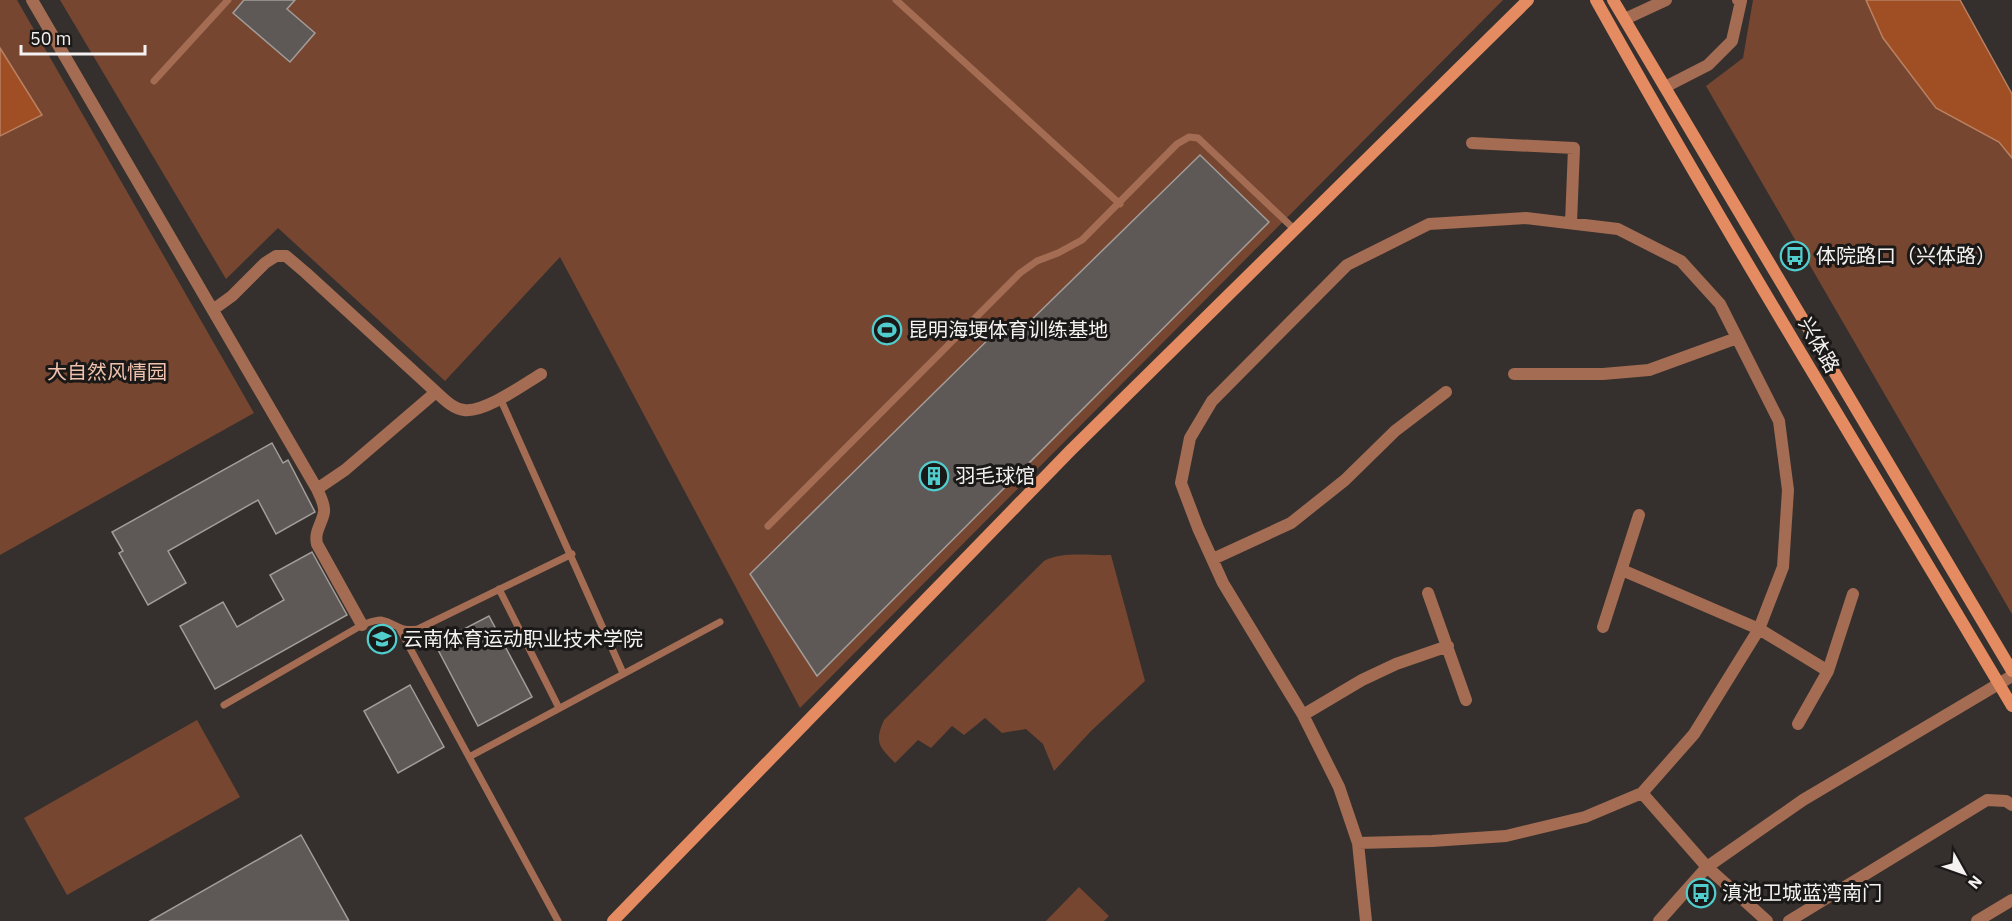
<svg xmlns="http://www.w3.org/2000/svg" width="2012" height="921" viewBox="0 0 2012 921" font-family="'IBM Plex Sans','Noto Sans SC',sans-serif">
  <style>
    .green { fill: #764630 }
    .water { fill: #a04f25; stroke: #b98062; stroke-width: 1.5 }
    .building { fill: #5e5856; stroke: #a39d9a; stroke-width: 1.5 }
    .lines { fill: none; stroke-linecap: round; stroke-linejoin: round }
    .lane { stroke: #a46c52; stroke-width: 7 }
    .street { stroke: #a46c52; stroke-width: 12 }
    .secondary { stroke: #e48b61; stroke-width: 12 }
    .labels { text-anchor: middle; stroke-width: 6; stroke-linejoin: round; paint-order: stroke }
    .poi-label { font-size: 20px; fill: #f4f1f0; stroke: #1b1918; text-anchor: start }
    .street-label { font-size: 20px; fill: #f4f1f0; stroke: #1b1918 }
    .park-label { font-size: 20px; fill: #f0c2ad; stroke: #1b1918 }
  </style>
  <rect width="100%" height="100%" fill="#35302e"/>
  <path class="green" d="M0,0H17L254,413L0,555Z
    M60,0H1503L800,708L560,257L445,381L278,228L226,279Z
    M1753,0H1960L2012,94V614L1706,86L1743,58Z
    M1111,555L1145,681L1091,731L1054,771L1043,744L1026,729L1002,733L985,718L964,735L952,726L931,748L918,740L895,763C879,746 874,743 884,720L1044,561C1063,551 1090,556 1111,555Z
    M197,720L240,797L67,895L24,818Z
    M1079,887L1109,916L1104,921H1046Z"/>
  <path class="water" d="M1866,0H1960L2012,94V158L1999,142L1936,108L1883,38Z
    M0,48L42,115L0,136Z"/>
  <path class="building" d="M244,0H295L287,9L315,33L290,62L233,13Z
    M1200,155L1269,222L817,676L750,574L1006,322L1018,333Z
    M272,443L283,463L288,460L315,512L276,534L258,500L168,551L186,583L148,605L119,553L123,551L112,532Z
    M312,552L347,615L215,689L180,626L223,602L237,627L284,600L270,575Z
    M489,616L532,697L478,726L435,644Z
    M410,685L444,747L398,773L364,711Z
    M301,835L349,921H150Z"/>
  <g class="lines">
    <path class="lane" d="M896,0L1120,204
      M154,81L228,0
      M500,398L623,673
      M768,526L1020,273L1037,261L1058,253L1082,240L1177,144L1189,137L1198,138L1294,229
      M499,589L559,708
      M399,628L558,921
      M224,705L362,625C368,623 374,620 381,620C397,623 397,632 418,629L572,554
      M469,757L720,622"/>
    <path class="street" d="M32,0L317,489C320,496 325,504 324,512C322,524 314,531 317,544L362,625
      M1625,19L1666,0
      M1665,87L1708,65L1732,41L1741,1L1738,0
      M1472,143L1574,148L1571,223
      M1526,218L1618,229L1681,261L1720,304L1779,421L1788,490L1783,567L1759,629L1694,734L1642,793L1585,817L1506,836L1432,841L1358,843L1339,787L1303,715L1223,583L1198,528L1181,483L1190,438L1212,401L1347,265L1429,224Z
      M214,309L232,296L265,263L276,256H286L306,273L436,392C444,399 453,409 464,410C484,413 523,385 541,374
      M1514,374H1603L1649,370L1737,338
      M317,489L345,470L436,392
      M1213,559L1291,523L1345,480L1395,431L1446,392
      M1622,570L1759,629L1828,671
      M1428,593L1466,700
      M1603,627L1639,515
      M1303,715L1362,680L1396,664L1448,646
      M1798,724L1828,671L1853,594
      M1642,793L1707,867L1767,921
      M1358,843L1366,921
      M1659,921L1707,867L1803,800L2012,676
      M1789,921L1987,800L2006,801L2012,805
      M1977,921L2012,900"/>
    <path class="secondary" d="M1596,0C1729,239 1873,471 2012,706
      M1613,0L2012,671
      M613,921L1070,451L1528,0"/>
  </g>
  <defs>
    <g id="bus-ring" transform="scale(1.5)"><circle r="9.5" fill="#1b1918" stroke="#52cdcd" stroke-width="1.5"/><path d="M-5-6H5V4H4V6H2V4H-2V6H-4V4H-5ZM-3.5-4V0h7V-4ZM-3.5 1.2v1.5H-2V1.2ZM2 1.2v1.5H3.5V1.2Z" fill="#52cdcd"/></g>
    <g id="stadium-ring" transform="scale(1.5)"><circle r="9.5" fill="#1b1918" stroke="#52cdcd" stroke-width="1.5"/><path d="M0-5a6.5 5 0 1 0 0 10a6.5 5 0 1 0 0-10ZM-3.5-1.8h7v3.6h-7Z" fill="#52cdcd"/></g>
    <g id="building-ring" transform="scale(1.5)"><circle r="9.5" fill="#1b1918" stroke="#52cdcd" stroke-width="1.5"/><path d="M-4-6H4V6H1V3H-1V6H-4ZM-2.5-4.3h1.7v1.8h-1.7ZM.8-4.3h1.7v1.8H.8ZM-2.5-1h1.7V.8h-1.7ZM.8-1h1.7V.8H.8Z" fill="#52cdcd"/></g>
    <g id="university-ring" transform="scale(1.5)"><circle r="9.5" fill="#1b1918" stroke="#52cdcd" stroke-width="1.5"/><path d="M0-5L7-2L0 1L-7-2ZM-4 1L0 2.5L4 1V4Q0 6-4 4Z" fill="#52cdcd"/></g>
  </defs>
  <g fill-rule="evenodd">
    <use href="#bus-ring" x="1795" y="256"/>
    <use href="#stadium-ring" x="887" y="330"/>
    <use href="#building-ring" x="934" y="476"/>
    <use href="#university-ring" x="382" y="639"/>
    <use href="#bus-ring" x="1701" y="893"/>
  </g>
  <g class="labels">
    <g class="poi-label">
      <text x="1816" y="263">体院路口（兴体路）</text>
      <text x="908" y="337">昆明海埂体育训练基地</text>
      <text x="955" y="483">羽毛球馆</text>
      <text x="403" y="646">云南体育运动职业技术学院</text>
      <text x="1722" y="900">滇池卫城蓝湾南门</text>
    </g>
    <g class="street-label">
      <text transform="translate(1819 345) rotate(60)" y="7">兴体路</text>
    </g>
    <g class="park-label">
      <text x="107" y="379">大自然风情园</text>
    </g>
  </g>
  <g transform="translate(1964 873) rotate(130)" stroke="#1b1918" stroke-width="4.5" paint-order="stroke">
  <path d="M0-4.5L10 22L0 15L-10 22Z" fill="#f4f1f0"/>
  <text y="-9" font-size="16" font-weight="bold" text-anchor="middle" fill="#f4f1f0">N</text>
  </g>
  <path d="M21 45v9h124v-9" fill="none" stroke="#f4f1f0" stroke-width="3"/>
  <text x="30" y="45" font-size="18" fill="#f4f1f0" stroke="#1b1918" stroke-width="4.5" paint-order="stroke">50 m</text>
</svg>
